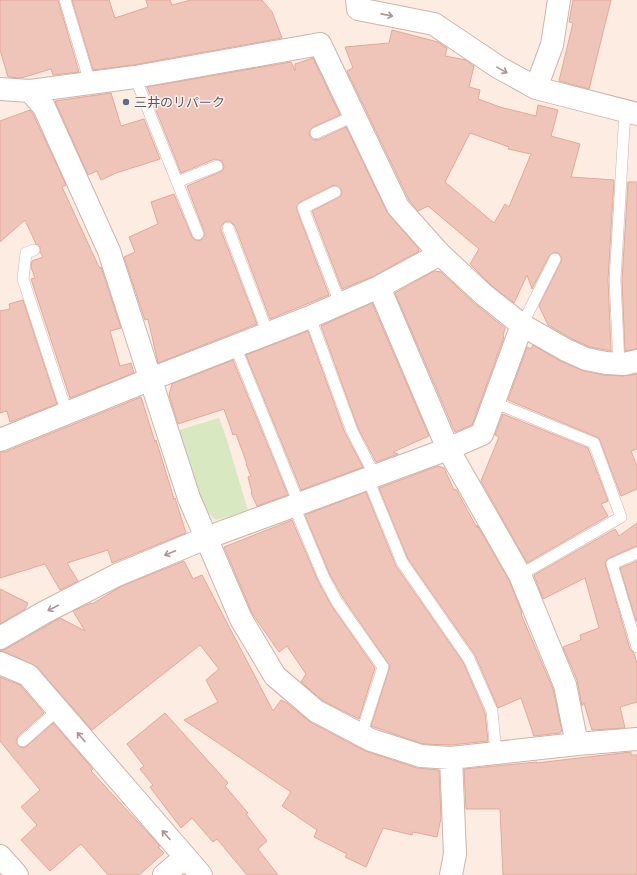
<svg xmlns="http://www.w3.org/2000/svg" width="637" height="875" viewBox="0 0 637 875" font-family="Arial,'Noto Sans JP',sans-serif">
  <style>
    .green { fill: #d8e8c0 }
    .building { fill: #f0c5b9; stroke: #e3a89a; fill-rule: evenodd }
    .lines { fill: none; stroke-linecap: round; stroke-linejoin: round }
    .lane-casing { stroke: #ceb4ab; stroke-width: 12 }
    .street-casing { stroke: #ceb4ab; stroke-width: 24 }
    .secondary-casing { stroke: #d1b3a8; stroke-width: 24 }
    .lane { stroke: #fff; stroke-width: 11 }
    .street { stroke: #fff; stroke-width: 22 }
    .secondary { stroke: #fff; stroke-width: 22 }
    .oneway { stroke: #aa9692 }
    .service-dot { fill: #5c6f8a; stroke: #fff1e7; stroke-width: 1.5 }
    .labels { text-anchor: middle; stroke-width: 3; stroke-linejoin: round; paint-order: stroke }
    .service-label { font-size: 13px; fill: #4e5e75; stroke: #fff1e7; text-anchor: start }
  </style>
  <rect width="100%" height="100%" fill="#fcece1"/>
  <path class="green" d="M219,418L227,440L248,511L216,520L204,510L176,431Z"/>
  <path class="building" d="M0,0H58L79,72L53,75L51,69L21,78L8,77L0,50Z
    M72,0H109L115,18L148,7L146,0H170L172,5L191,0H262L272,12L282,38L133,65L93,70Z
    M573,0H611L589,89L559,81L573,23L569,22Z
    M392,30L438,42L447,48L445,56L466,60L474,66L469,87L480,90L478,99L500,107L536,116L538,105L558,110L551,136L580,144L571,177L614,180L608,280L611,351L590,347L572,339L548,325L539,306L561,262L562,258L558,253L554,252L549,256L532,289L527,275L514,303L491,285L470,264L479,249L428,206L418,211L409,200L347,71L353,68L345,47L389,43ZM470,133L509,147L508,149L531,154L509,207L505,204L494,223L445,182Z
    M313,58L340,115L313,127L309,132L310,136L312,139L318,140L346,127L387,212L418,248L419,251L374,276L342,289L312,211L341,196L342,192L341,189L336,185L332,186L300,202L296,208L329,295L270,319L235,226L230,221L225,222L221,226V230L257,324L158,363L148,319L145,320L124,257L135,252L129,237L158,224L151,202L174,194L192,237L197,241L201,240L205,235L204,231L187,186L220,172L223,170L224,167L222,161L215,159L181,173L147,87L291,62L295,71V64Z
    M111,93L121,126L144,119L160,159L116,173L101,180L97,171L88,175L55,101Z
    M30,110L33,114L66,185L62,187L98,265L100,268L101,267L121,328L110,331L120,366L131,363L134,373L70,398L31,279L35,278L31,267L32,261L43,257L40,252V247L36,244L25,220L0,242V121Z
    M628,182H637V349L625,351L622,280Z
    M434,271L441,272L475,304L505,328L503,336L504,337L472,425L455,432L395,293Z
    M23,300L57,404L10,422L7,411L0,413V311L10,309L9,304Z
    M372,303L429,436L393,452L398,454L376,462L358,428L321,326Z
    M308,331L345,433L363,467L301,490L246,355Z
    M533,345L560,361L584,371L604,375L623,376L637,374V449L631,451L637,466V489L621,496L599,438L508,400L527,347L531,349Z
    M233,360L288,495L257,506L251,493L252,492L248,477L251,476L246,464H247L236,434L233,435L224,409L178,424L169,395L172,384Z
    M141,397L155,442L156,440L174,499L175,498L186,533L112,563L108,550L67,563L78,581L60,590L45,564L0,578V452H5Z
    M503,414L588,448L608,501L601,504L608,516L527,563L481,481L499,437L495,435Z
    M438,466L444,468L454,490L456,489L477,528V525L509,580L522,613L521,614L553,689L562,731L560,733L534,736L521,698L498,708L475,655L408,559L379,488Z
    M366,492L396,566L463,662L485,713L488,741L451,745L423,744L371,726L390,666L343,598L330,575L305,515Z
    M292,520L318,581L331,605L375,668L359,719L323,701L301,682L306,674L287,646L279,652L252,613L224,547Z
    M637,523V546L609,558L605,563L630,649L634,653L637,664V702L620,707L625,728L592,730L584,703L582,706L577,680L563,647L581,640L580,635L599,628L585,578L543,599L534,575L615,529L619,536Z
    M184,561L193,579L202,575L273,711L281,700L287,703L310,722L365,751L417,768L439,770L441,818L437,837L413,832L412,835L383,828L366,867L345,857L347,854L314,837L317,830L282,806L291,792L184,720L218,702L206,680L219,669L200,645L92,730L37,667L5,652L0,651L6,649L60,618L85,631L73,611L91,603L92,604L122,586Z
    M637,561V621H636L620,568Z
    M0,589L28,603L25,609L0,624Z
    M0,677L20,685L44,713L18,736L16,742L18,746L24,748L27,746L53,723L93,769L91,771L160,846L158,847L164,853L139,875H108L81,844L50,871L21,840L37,825L21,807L40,790L0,741Z
    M165,713L228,783L225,786L248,813L246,814L267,841L258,849L278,875H247L217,839L213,842L192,818L181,828L150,787L153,785L140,769L144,766L127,744Z
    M631,752V755H637V875H503L500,809H466L464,769L537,762L536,763Z"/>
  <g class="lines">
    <g class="lane-casing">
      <path id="lane" d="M65,0L90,83
        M135,77L198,234
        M316,133L354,116
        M177,182L217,166
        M335,192L303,208L340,303
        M228,228L268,334
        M34,250L26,253L23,279L67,413
        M310,317L352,431L375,476
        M522,325L555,259
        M235,346L299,504
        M619,364L615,280L625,111
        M493,402L594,443L621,517L520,575
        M368,479L402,562L469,659L492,711L496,753
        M294,506L324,578L337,602L383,667L361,735
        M637,553L612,564L637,647
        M23,741L58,710"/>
    </g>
    <g class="street-casing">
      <path id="street" d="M357,0L358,9L434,24L498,67L536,88L637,114
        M536,88L552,45L559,0
        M0,89L30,91L135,77L320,44L398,207L440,254L483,294L522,325L566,350L586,359L606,363L624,364L637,361
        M30,91L44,107L109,251L189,498L241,619L275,676L316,711L371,740L421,756L451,758L577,744L637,739
        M379,287L448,449L520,575L565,685L577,744
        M0,440L151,379L310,317L379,287L440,254
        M0,638L45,612L117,575L206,538L448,449L482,434L522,325
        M0,663L28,675L201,875
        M451,758L455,854L451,875
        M164,875L185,857"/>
    </g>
    <g class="secondary-casing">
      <path id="secondary" d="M0,856L17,875"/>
    </g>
    <use href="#lane" class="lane"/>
    <use href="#street" class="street"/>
    <use href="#secondary" class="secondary"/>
  </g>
  <defs><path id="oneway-shaft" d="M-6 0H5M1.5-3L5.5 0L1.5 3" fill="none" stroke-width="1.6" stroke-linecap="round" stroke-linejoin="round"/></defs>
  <g class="oneway">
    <use href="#oneway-shaft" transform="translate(387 15) rotate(11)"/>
    <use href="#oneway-shaft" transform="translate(502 70) rotate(29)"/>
    <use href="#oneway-shaft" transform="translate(170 553) rotate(157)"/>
    <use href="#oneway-shaft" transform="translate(53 608) rotate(153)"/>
    <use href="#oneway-shaft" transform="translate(81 737) rotate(-131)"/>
    <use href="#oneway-shaft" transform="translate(166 835) rotate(-131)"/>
  </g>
  <circle class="service-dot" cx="126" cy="102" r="4"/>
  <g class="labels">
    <g class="service-label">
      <text x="134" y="107">三井のリパーク</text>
    </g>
  </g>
</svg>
